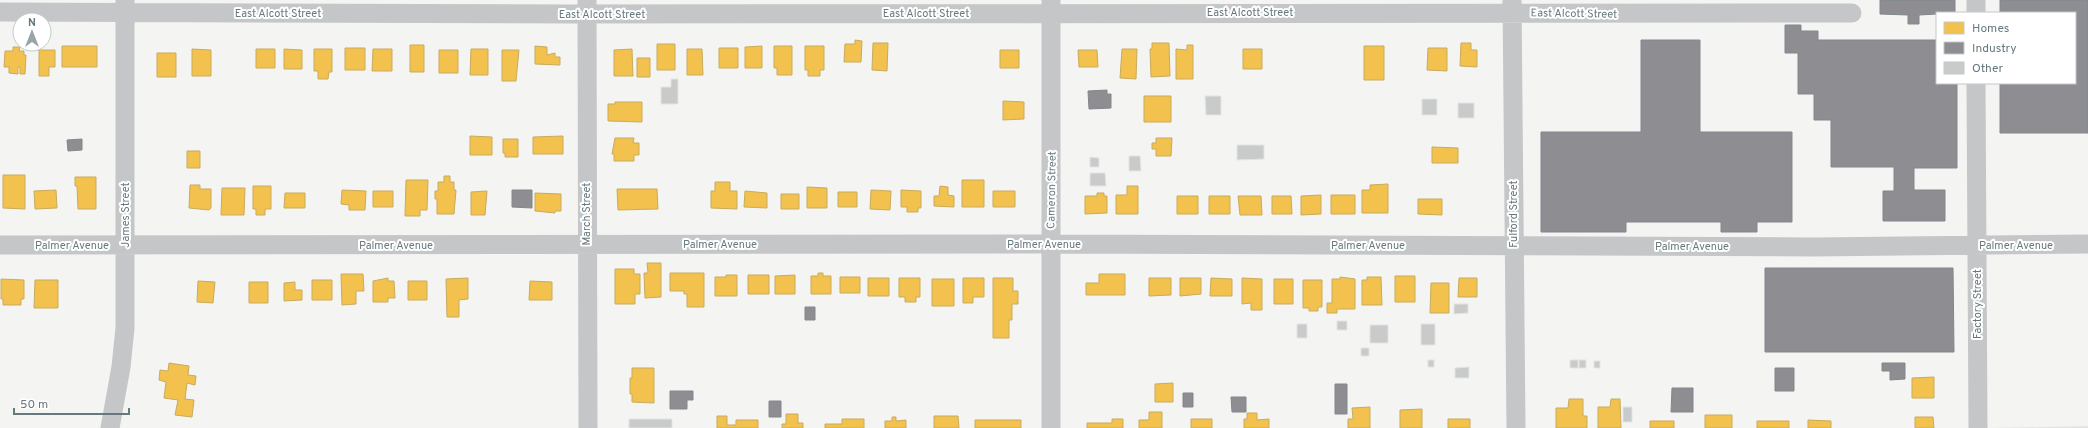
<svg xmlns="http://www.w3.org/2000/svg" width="2088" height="428" viewBox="0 0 2088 428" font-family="Overpass,sans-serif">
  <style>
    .green { fill: #e3e5e0 }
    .homes { fill: #f2c14e; stroke: #c8ab5d }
    .industry { fill: #8d8d92; stroke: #82878c }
    .building { fill: #c9cbcb; stroke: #e3e3e2 }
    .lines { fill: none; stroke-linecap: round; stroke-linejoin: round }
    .minor { stroke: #c4c6c7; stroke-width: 19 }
    .labels { text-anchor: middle; stroke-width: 4; stroke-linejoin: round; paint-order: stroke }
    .street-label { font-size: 11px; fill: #67797f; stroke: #fff }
  </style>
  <rect width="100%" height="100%" fill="#f4f4f3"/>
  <path class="green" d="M2088,426V428H1989Z"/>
  <path class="homes" d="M855,40L862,41L861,62H844L845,44H855Z
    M873,43H888L887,71L872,70Z
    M1152,43H1169L1170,76L1151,77L1150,49H1152Z
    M1461,43H1471V50H1477V67L1460,66Z
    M657,44H675V70H657Z
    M410,45H424V72H410Z
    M1187,45H1193V79H1176V49L1187,50Z
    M62,46H97V67H62Z
    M535,46L547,47V55L555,53V57H560V65L535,64Z
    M762,46V68H745V47Z
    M774,46H792V75H777V68H774Z
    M805,46H824V70H820V76H808V70H805Z
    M1364,46H1384V80H1364Z
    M13,47H20L19,51H24V55H26L25,74H20V67H18V74L9,73V67H4L5,51H13Z
    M345,48H365V70H345Z
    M719,48H738V68H719Z
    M1428,48H1447V71L1427,70Z
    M192,49L211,50V76H192Z
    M256,49H275V68H256Z
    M284,49L302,50V69H284Z
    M314,49H332V72H329L328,79H318V71H314Z
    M373,49H392V71H372Z
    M471,49H488V75H470Z
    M632,49L633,76H614V50Z
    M687,49H702L703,75H687Z
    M1122,49H1137L1136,79L1120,78Z
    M1243,49H1262V69H1243Z
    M39,50H55V67H49V76H39Z
    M439,50H458V73H439Z
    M502,50H519L516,81H502Z
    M1000,50H1019V68H1000Z
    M1078,50H1097L1098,67H1079Z
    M157,53H176V77H157Z
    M637,58H650V77H637Z
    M1144,96H1171V122H1144Z
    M1003,101L1024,102V119L1003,120Z
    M615,102H642V122L608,121V104H615Z
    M470,136L492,137V155H470Z
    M563,136V154H533V137Z
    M615,138H634L633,143H639V155H634V161H614V154H612Z
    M1156,138H1172L1171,156H1156V149H1152V143H1156Z
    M503,139H518V157H505V153H503Z
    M1432,147L1458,148V163H1432Z
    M187,151H200V168H187Z
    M3,175H25V209L3,208Z
    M444,176H450V182H454V190H456L454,214H437V199H435V191H438V182H444Z
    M75,177H96V209H78L77,186H75Z
    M406,180H428L427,210H420V216H405Z
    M962,180H984V207H962Z
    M715,182H730V191H737V209L711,208V191H715Z
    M1388,184V213H1362V190H1370V185Z
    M190,185H200V189H211V208L209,210L189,208Z
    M253,186H271V209H265V215H256V209H253Z
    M940,186L948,187V195L954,196V207L934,206V196H939Z
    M1127,186H1138V214H1116V195H1127Z
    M807,187L827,188V208H807Z
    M222,188H245L244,215H221Z
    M617,189H657L658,209L618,210Z
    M56,190L57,208L35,209L34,191Z
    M342,190L366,191L365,210H349V205L341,204Z
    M871,190L891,191L890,210L870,209Z
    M901,190L921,191V208H918V212H907V207H901Z
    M373,191H393V207H373Z
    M487,191L485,215H471V192Z
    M745,191L767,193V208L744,207Z
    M993,191H1015V207H993Z
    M838,192H857V207H838Z
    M285,193H305V208H284Z
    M535,193L561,194V211H555V213L535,211Z
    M1097,193H1104V196H1107V213L1085,214V196H1097Z
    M781,194H799V209H781Z
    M1321,195V214L1301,215V196Z
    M1331,195H1355V214H1331Z
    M1177,196H1198V214H1177Z
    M1209,196H1230V214H1209Z
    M1238,196H1261L1262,215H1240Z
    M1272,196H1291L1292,214H1272Z
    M1418,199H1442V215L1418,214Z
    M647,263H661V297L645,298L644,273H648Z
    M615,269H634V274H640V294H635V304H615Z
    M670,273H704V307H687V294H684V291H670Z
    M818,273H823V276H831V294H811V276H818Z
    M341,274H363L364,291H356V304L342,305Z
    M1099,274H1125V295H1086V283H1099Z
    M726,275H737V296H715V277H726Z
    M748,275H769V294H748Z
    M795,275V294H775V276Z
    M1395,276H1415V302H1395Z
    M840,277H860V293H840Z
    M1340,277L1355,279V309H1337V313H1327V303H1332V279H1340Z
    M1367,277H1381L1382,305H1362V280H1367Z
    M388,278V281H394L395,298H388V302H373V281Z
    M468,278V299L459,300V317H447L446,279Z
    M868,278H889V296H868Z
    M899,278H920V297H916V302H905V297H899Z
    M963,278H984V297H973V303H963Z
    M993,278H1013V291H1018V304H1012V320H1009V338H993Z
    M1149,278H1171V295L1149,296Z
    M1180,278H1201V294L1180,296Z
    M1211,278L1232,279V296H1210Z
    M1242,278L1262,279V310H1251V303L1242,304Z
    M1459,278H1477V297H1458Z
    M1,279L24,280V299H21V305H3V299H1Z
    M932,279H954V306H932Z
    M1274,279H1293V304H1274Z
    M35,280H58V308H34Z
    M312,280H332V300H312Z
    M1303,280H1322V307H1318V311H1309V308H1303Z
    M198,281L215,282L213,303L197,302Z
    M408,281H427V300H408Z
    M530,281L552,282V300H529Z
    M249,282H268V303H249Z
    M295,282V290H302V300L284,301V283Z
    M1431,283H1449V313H1430Z
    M169,363L189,366L188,375L196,376L195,385L187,383L185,399L194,400L192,417L175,415L178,400L164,398L166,382L159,380L160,370L168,371Z
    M632,368H654V403L632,402V394H630V378H632Z
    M1934,377V398H1912V378Z
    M1173,383V402H1155V384Z
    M1569,399H1583V416H1587V428H1556V408H1568Z
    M1611,399H1620L1621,428H1598V407H1610Z
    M1370,407V428H1348V419H1353L1352,408Z
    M1422,409V428H1400V410Z
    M1149,412H1162V428H1139V420H1149Z
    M1247,413H1257V420L1269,419V428H1244V419H1247Z
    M786,414H798V423H803V428H782V424H786Z
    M1705,415H1732V428H1705Z
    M717,416H727V425H736V420H758V428H717Z
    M934,416H958L959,428H934Z
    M892,417H896V421L906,420V428H885V421H892Z
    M1915,417H1933L1934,428H1915Z
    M842,419H864V428H825V424H842Z
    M1112,419H1123V428H1087V423H1112Z
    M1191,419H1212V428H1191Z
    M1448,419H1470V428H1448Z
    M975,420H1021V428H975Z
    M1808,420L1831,421V428H1808Z
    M1650,421H1674V428H1650Z
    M1757,421H1789V428H1757Z"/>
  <path class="industry" d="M1880,0H1955V13L1919,15V24H1908V15L1880,14Z
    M2000,0H2088V133H2000V83H2075V13H2000Z
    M1785,25H1801V31H1818V40H1937V83H1957V168H1914V190H1945V221H1883V191H1894V167H1831V120H1814V94H1798V53H1785Z
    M1641,40H1700V132H1792V222H1757V232H1721V222H1626V232H1541V132H1641Z
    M1107,90V94H1111V108L1089,109L1088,91Z
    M82,139V150L68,151L67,140Z
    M512,190H532V208L512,207Z
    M1765,268H1953L1954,352H1765Z
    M805,307H815V320H805Z
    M1882,363H1905V379L1890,380V371H1882Z
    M1775,368H1794V391H1775Z
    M1335,384H1347V414H1335Z
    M1672,388H1693V412H1671Z
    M670,391H693V400H687V409H670Z
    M1183,393H1193V407H1183Z
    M1231,397H1246V412H1232Z
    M769,401H781V417H769Z"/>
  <path class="building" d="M671,79H678V104H661V87H671Z
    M1205,96H1221V115H1206Z
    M1422,99H1437V115H1422Z
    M1458,103H1474V118H1458Z
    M1237,145H1264V159L1237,160Z
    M1129,156H1140L1141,171H1129Z
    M1090,157L1099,158V167H1090Z
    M1090,173H1105L1106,186H1090Z
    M1454,304H1468V313L1454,314Z
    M1337,321H1347V330H1337Z
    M1297,324H1307V338H1297Z
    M1421,324H1435V345H1421Z
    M1370,325H1388V343H1370Z
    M1361,348H1369V356H1361Z
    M1428,360H1434V367H1428Z
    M1570,360H1578V368H1570Z
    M1579,360H1586V368H1579Z
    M1594,361H1600V368H1594Z
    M1469,367V378H1455V368Z
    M1623,407H1632V422H1623Z
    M629,419H672V428H629Z"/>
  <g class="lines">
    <path class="minor" d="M587,0L588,428
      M1051,0V428
      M1512,0L1516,428
      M0,12L572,14L1852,13
      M1976,13V0
      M1976,83L1978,428
      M0,245L1050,244L1814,247L2088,244
      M110,428L121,367L125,328V1"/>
  </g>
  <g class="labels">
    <g class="street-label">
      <text x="1250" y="16">East Alcott Street</text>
      <text x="278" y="17">East Alcott Street</text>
      <text x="926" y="17">East Alcott Street</text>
      <text transform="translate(1574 13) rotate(1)" y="4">East Alcott Street</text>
      <text x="602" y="18">East Alcott Street</text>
      <text transform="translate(1051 190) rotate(-89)" y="4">Cameron Street</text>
      <text transform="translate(586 214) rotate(-90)" y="4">March Street</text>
      <text transform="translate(1513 214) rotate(-90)" y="4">Fulford Street</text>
      <text transform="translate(125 215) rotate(-90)" y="4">James Street</text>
      <text x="720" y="248">Palmer Avenue</text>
      <text x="1044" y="248">Palmer Avenue</text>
      <text x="72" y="249">Palmer Avenue</text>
      <text x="396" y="249">Palmer Avenue</text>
      <text x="1368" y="249">Palmer Avenue</text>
      <text x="2016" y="249">Palmer Avenue</text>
      <text x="1692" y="250">Palmer Avenue</text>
      <text transform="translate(1977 304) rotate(-90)" y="4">Factory Street</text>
    </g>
  </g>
  <rect x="1936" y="12" width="140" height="72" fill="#ffffff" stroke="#c2c9cc"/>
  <rect x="1944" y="22" width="20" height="12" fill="#f2c14e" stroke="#c2c9cc"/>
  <text x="1972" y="32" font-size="12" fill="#67797f">Homes</text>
  <rect x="1944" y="42" width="20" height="12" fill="#8d8d92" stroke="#c2c9cc"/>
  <text x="1972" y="52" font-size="12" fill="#67797f">Industry</text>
  <rect x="1944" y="62" width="20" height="12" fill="#c9cbcb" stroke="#c2c9cc"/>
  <text x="1972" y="72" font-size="12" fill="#67797f">Other</text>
  <g transform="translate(32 32)"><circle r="19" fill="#ffffff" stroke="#c2c9cc"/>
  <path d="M0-3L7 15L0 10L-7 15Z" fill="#98a4a8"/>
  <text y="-6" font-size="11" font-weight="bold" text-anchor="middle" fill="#67797f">N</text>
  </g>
  <path d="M14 408v6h115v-6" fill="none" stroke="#67797f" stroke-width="2"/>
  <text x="20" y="408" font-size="12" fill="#67797f" stroke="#ffffff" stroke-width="3" paint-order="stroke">50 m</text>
</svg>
